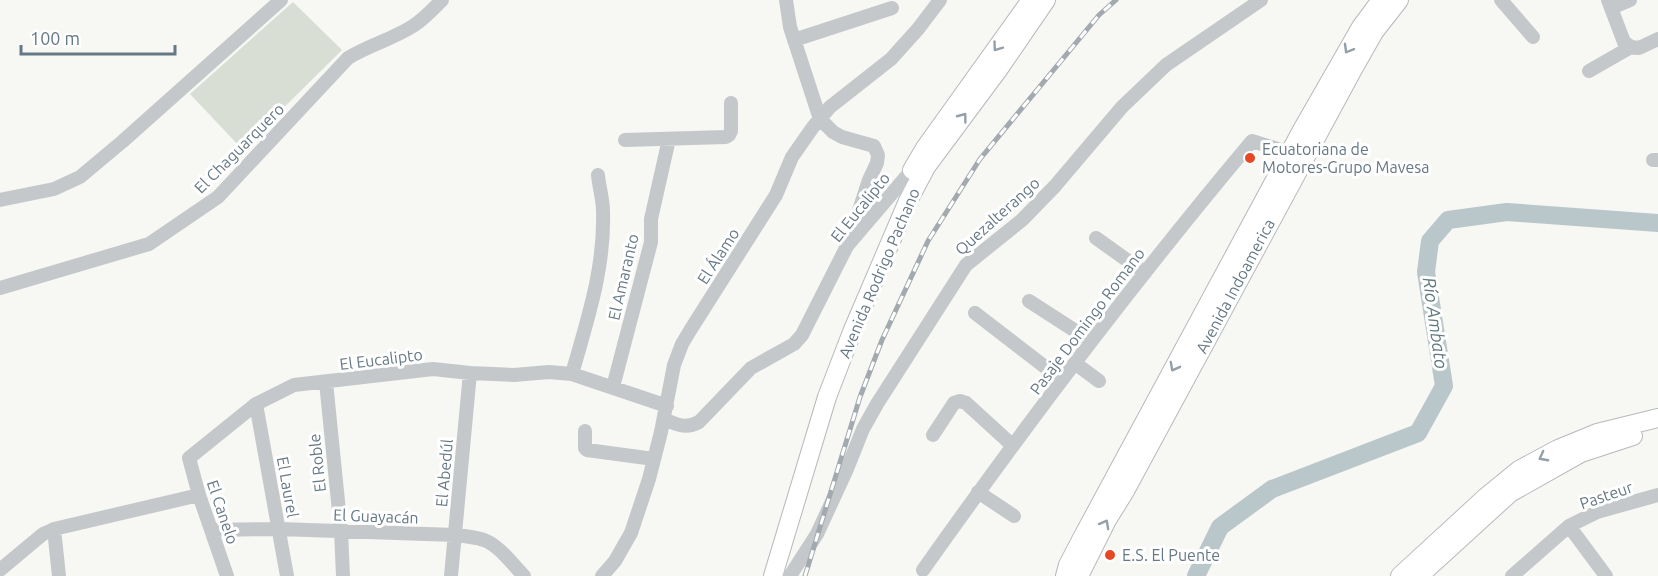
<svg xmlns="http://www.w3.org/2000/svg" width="1658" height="576" viewBox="0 0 1658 576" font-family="Ubuntu,sans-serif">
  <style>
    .green { fill: #d8ded4 }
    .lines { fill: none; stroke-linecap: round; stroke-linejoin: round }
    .river { stroke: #b9c7ca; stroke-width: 18 }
    .major-casing { stroke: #b5babd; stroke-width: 20 }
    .minor { stroke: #c4c8cb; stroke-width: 14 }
    .major { stroke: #fff; stroke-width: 18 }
    .rail-casing { stroke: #a2aaaf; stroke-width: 5 }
    .rail { stroke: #fff; stroke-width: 3; stroke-dasharray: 9; stroke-linecap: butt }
    .oneway { stroke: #93a0aa }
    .poi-dot { fill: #e74823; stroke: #fff; stroke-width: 2 }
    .labels { text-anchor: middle; stroke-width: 6; stroke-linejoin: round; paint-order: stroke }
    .street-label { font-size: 16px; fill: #657885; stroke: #fff }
    .poi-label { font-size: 16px; fill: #657885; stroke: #fff; text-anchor: start }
    .water-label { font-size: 18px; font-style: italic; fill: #617a82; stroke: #fff }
  </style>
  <rect width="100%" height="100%" fill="#f7f7f3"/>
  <path class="green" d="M293,2L342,50L242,149L190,94Z"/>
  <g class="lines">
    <path class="river" d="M1196,576L1220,527L1272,489L1418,433L1444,386L1426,272L1430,241L1448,220L1507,212L1658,223"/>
    <g class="major-casing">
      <path id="major" d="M912,170L925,148L1031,0
        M773,576L827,397L852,332L908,201L926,167L998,70L1046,0
        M1065,576L1068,565L1081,540L1302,130L1361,27L1381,0
        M1079,576L1107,520L1125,491L1352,71L1374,32L1399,0
        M1400,576L1486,497L1519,470L1558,449L1597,433L1658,418
        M1419,576L1510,493L1581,453L1633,436"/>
    </g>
    <path class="minor" d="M786,0L790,27L820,119L833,132L842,137L874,146L878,155L877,163L869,180L850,238
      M1501,0L1533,37
      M1608,0L1624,42L1631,47
      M1611,8L1630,0
      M794,40L892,8
      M1631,47L1639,48L1658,39
      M1589,71L1631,47
      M625,140L726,137L729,135L731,131V103
      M1653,160H1658
      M0,200L54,189L80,177L123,141L281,0
      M1096,238L1145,273
      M0,288L149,244L218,197L348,58C369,45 393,39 413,26C424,19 433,9 442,0
      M1029,301L1091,341
      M975,313L1062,380
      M1076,364L1099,381
      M572,374C587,321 605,268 603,211C603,199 599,187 598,175
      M326,382L341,531L343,576
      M613,387L651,242V219L669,139
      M256,404L287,576
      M664,419C677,425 686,429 699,422L751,368L794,344L802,335L847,246L911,171
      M585,431V448L587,450L654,459
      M933,435L954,403L960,401L966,403L1012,445
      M978,492L1014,516
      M1569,526L1606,576
      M54,529L59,576
      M212,530L279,529L455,535C465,536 475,537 484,540C500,546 512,564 524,576
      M0,570L43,534L54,529L199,495
      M923,570C1027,423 1136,279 1252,141L1297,155
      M227,576L199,495L189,458L256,404L294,385L433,369L470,373L514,375L549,372L572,374L667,406
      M451,576L470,373
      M602,576L615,561L631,533L649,479L661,432L674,365L682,344L691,329L776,195L792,157L813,127L830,107L891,59L918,29L940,0
      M790,576L817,534L847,469L863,429L877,404L966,265L1022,220L1055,186L1122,107L1166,65L1261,0
      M1512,576L1569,526L1597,512L1658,495"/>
    <use href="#major" class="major"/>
    <g class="rail-casing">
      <path id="rail" d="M805,576L860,397L882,340L928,241L980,159L1099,15L1116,0"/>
    </g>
    <use href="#rail" class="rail"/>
  </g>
  <defs><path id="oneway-chevron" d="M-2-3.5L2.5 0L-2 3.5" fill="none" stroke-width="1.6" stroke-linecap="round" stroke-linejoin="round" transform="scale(1.5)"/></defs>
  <g class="oneway">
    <use href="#oneway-chevron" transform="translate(997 47) rotate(126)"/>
    <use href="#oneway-chevron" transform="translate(1348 49) rotate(120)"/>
    <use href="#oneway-chevron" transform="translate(963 117) rotate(-53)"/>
    <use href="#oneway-chevron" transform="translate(1174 367) rotate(118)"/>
    <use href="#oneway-chevron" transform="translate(1543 457) rotate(152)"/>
    <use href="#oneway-chevron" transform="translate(1105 524) rotate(-61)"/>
  </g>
  <g class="poi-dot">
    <circle cx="1250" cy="158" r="6"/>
    <circle cx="1110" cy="555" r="6"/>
  </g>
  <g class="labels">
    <g class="street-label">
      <text transform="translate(239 148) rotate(-45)" y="6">El Chaguarquero</text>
      <text transform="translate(860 207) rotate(-51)" y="6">El Eucalipto</text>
      <text transform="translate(997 216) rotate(-42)" y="6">Quezalterango</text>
      <text transform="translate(718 256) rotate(-57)" y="6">El Álamo</text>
      <text transform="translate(879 273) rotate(-67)" y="6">Avenida Rodrigo Pachano</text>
      <text transform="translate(623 277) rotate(-77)" y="6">El Amaranto</text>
      <text transform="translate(1235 286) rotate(-62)" y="6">Avenida Indoamerica</text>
      <text transform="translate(1087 321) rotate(-53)" y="6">Pasaje Domingo Romano</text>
      <text transform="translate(381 359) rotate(-7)" y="6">El Eucalipto</text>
      <text transform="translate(317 463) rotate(-96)" y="6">El Roble</text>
      <text transform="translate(444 473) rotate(-85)" y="6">El Abedúl</text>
      <text transform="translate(288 487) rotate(80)" y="6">El Laurel</text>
      <text transform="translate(1606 495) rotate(-19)" y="6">Pasteur</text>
      <text transform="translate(223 512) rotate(71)" y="6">El Canelo</text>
      <text transform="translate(376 516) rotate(2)" y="6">El Guayacán</text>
    </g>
    <g class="poi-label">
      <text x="1262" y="155">Ecuatoriana de<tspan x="1262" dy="18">Motores-Grupo Mavesa</tspan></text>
      <text x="1122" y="561">E.S. El Puente</text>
    </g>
    <g class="water-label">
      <text transform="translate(1435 323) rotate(82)" y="6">Río Ambato</text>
    </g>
  </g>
  <path d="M21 45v9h154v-9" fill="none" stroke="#657885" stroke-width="3"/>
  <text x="30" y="45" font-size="18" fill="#657885" stroke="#ffffff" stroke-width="4.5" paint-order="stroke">100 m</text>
</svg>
